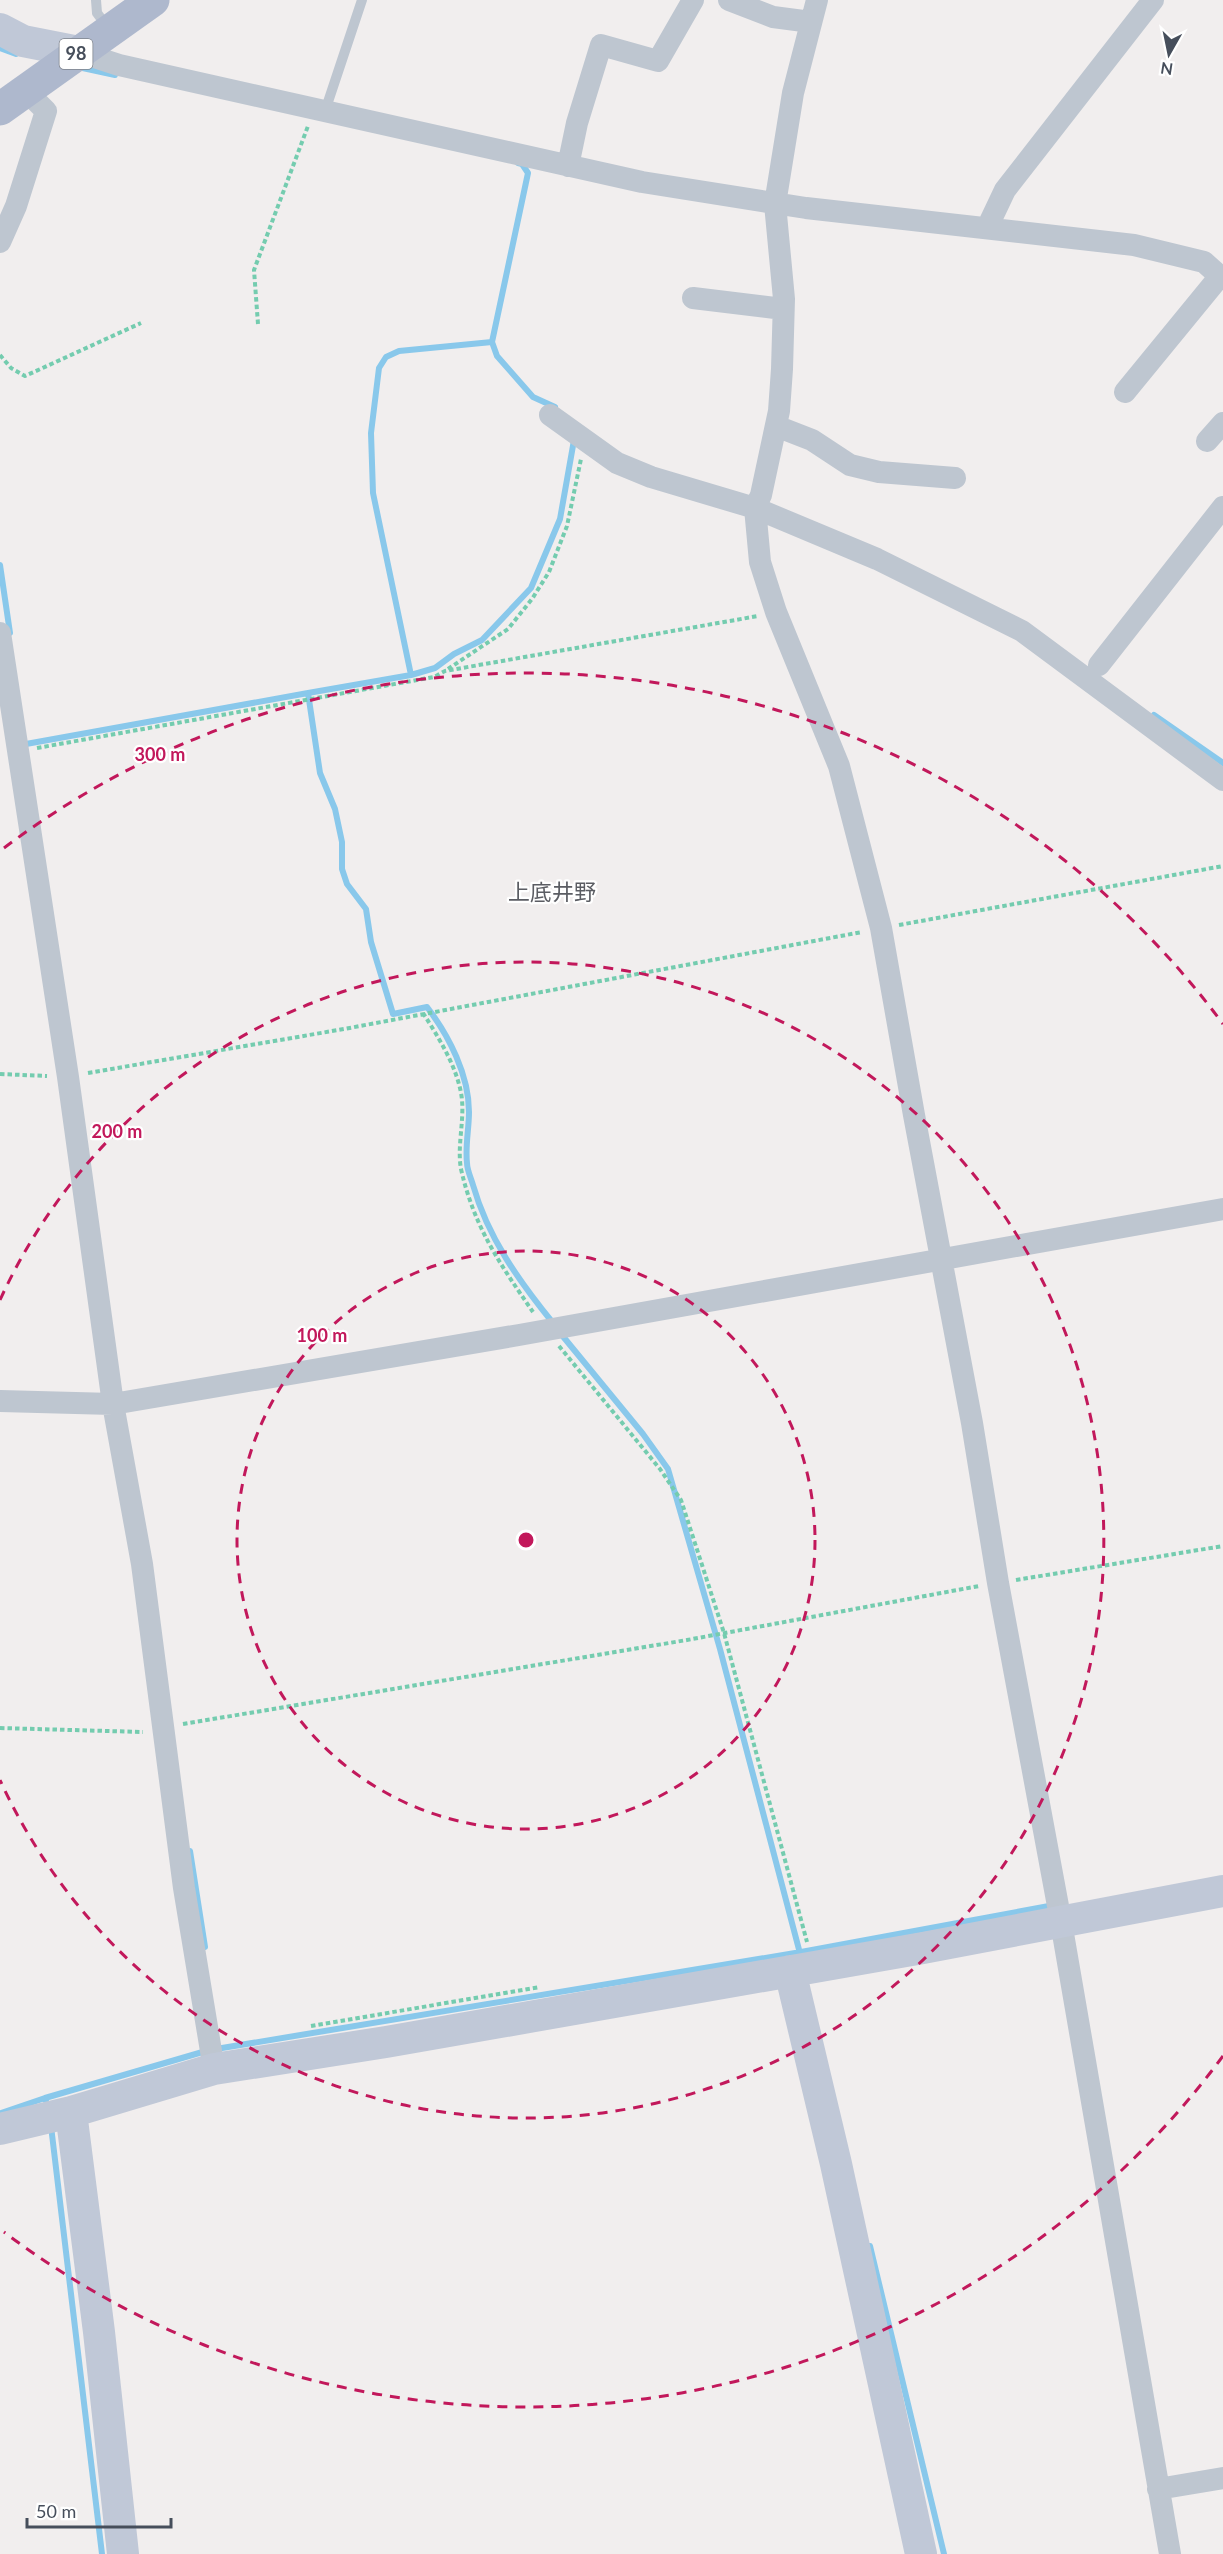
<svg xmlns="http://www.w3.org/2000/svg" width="1223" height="2554" viewBox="0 0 1223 2554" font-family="Lato,'Noto Sans JP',sans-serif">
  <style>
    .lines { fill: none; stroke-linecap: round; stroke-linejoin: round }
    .stream { stroke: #89c8eb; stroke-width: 6 }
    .path { stroke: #74ccaf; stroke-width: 4; stroke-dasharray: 4.5 3; stroke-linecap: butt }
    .lane { stroke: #bec6d0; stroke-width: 10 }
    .street { stroke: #bec6d0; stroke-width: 22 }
    .secondary { stroke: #c0c8d7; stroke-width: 32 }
    .primary { stroke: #aeb8cd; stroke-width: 33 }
    .ring { fill: none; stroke: #c2185b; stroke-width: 3; stroke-dasharray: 10 8 }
    .labels { text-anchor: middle; stroke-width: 4.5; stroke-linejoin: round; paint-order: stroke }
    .shield { fill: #fff; stroke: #7e838c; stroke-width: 1.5 }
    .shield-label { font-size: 18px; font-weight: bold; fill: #464e5b }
    .quarter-label { font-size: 22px; fill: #5b5d63; stroke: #fff }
    .centre { fill: #c2185b; stroke: #fff; stroke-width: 3 }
    .ring-label { font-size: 18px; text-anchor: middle; font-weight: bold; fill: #c2185b; stroke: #fff; stroke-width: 4.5; stroke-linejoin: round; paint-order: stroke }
  </style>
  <rect width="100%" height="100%" fill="#f1eeee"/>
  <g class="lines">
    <path class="stream" d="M0,48L16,54
      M78,67L115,75
      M518,163L522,164L528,173L492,342L497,356L533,397L555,407
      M0,565L10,633
      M411,675L373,493L371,433L379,368L386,357L399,351L492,342
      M1154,715L1223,763
      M26,744L308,693
      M553,1323C519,1281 488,1238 473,1185C471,1178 467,1170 467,1163C465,1146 469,1129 469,1112C469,1075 449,1036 427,1007L393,1014L371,942L366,909L347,884L342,869V842L335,809L320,773L308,693L411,675L435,668L454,654L482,640L531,588L560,519L574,440
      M561,1334L643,1434L668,1469L720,1649L802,1961
      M190,1851L205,1947
      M216,2049L801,1952L1049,1906
      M45,2098L206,2051
      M1,2113L45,2098L46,2101
      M51,2126L102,2554
      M870,2246L944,2554"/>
    <path class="path" d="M258,324L254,270L308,126
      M0,355L11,368L25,376L141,323
      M448,669L508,629L532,599L549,572L567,526L581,459
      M37,748L434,677L445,671L758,616
      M899,925L1223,866
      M423,1013C439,1038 459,1070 462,1100C464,1123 457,1147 461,1169C474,1227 500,1264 533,1312
      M88,1073L344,1029L862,932
      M0,1074L47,1076
      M559,1346L660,1469L681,1500L724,1633L807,1942
      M1016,1580L1223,1546
      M183,1724L687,1640L979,1586
      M0,1728L143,1732
      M311,2026L540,1987"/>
    <path class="lane" d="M96,0L97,13L109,29
      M325,111L362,0"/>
    <path class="street" d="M729,0L773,17L811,22
      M817,0L793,93L775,204L784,299L782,369L779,411L761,495L755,508L760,562L776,612L839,766L881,928L914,1115L972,1423L998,1583L1061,1922L1170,2554
      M79,52L119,65L642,182L806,208L1134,245L1204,262L1223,279
      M568,166L577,123L601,45L658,61L693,0
      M987,228L1005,190L1153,0
      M0,242L16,206L46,111L25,90
      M693,298L783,309
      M1125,392L1220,276
      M550,415L617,463L651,477L755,508L877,559L1022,631L1223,780
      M776,426L812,440L850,465L879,472L955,478
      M1207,441L1223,423
      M0,633L68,1077L113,1404L142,1564L184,1888L214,2069
      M1099,665L1223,507
      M0,1401L113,1404L519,1335L1223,1209
      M1158,2489L1223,2478"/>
    <path class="secondary" d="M0,29L23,41L79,52
      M790,1971L836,2164L921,2554
      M71,2112L99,2332L123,2554
      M0,2129L71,2112L214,2069L386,2042L923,1948L1223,1891"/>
    <path class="primary" d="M0,109L153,0"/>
  </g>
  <g class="ring">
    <circle cx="526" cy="1540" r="289"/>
    <path d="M0 1300A578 578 0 1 1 0 1780"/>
    <path d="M1223 2056A867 867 0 0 1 4 2232M4 848A867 867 0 0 1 1223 1024"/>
  </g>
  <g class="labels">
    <rect class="shield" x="59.5" y="39" width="33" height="30" rx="4.5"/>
    <g class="shield-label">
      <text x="76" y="60">98</text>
    </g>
    <g class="quarter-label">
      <text x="552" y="900">上底井野</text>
    </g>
  </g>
  <circle cx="526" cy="1540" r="9" class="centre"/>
  <g class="ring-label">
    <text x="160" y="761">300 m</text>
    <text x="117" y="1138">200 m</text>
    <text x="322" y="1342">100 m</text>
  </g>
  <g transform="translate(1169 54) rotate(189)" stroke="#ffffff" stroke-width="4.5" paint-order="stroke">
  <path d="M0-4.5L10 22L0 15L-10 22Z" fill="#464e5b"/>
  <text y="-9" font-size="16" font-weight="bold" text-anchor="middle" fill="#464e5b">N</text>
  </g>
  <path d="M27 2518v9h144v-9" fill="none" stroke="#464e5b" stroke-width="3"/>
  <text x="36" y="2518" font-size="18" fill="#464e5b" stroke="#ffffff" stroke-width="4.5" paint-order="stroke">50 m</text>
</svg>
